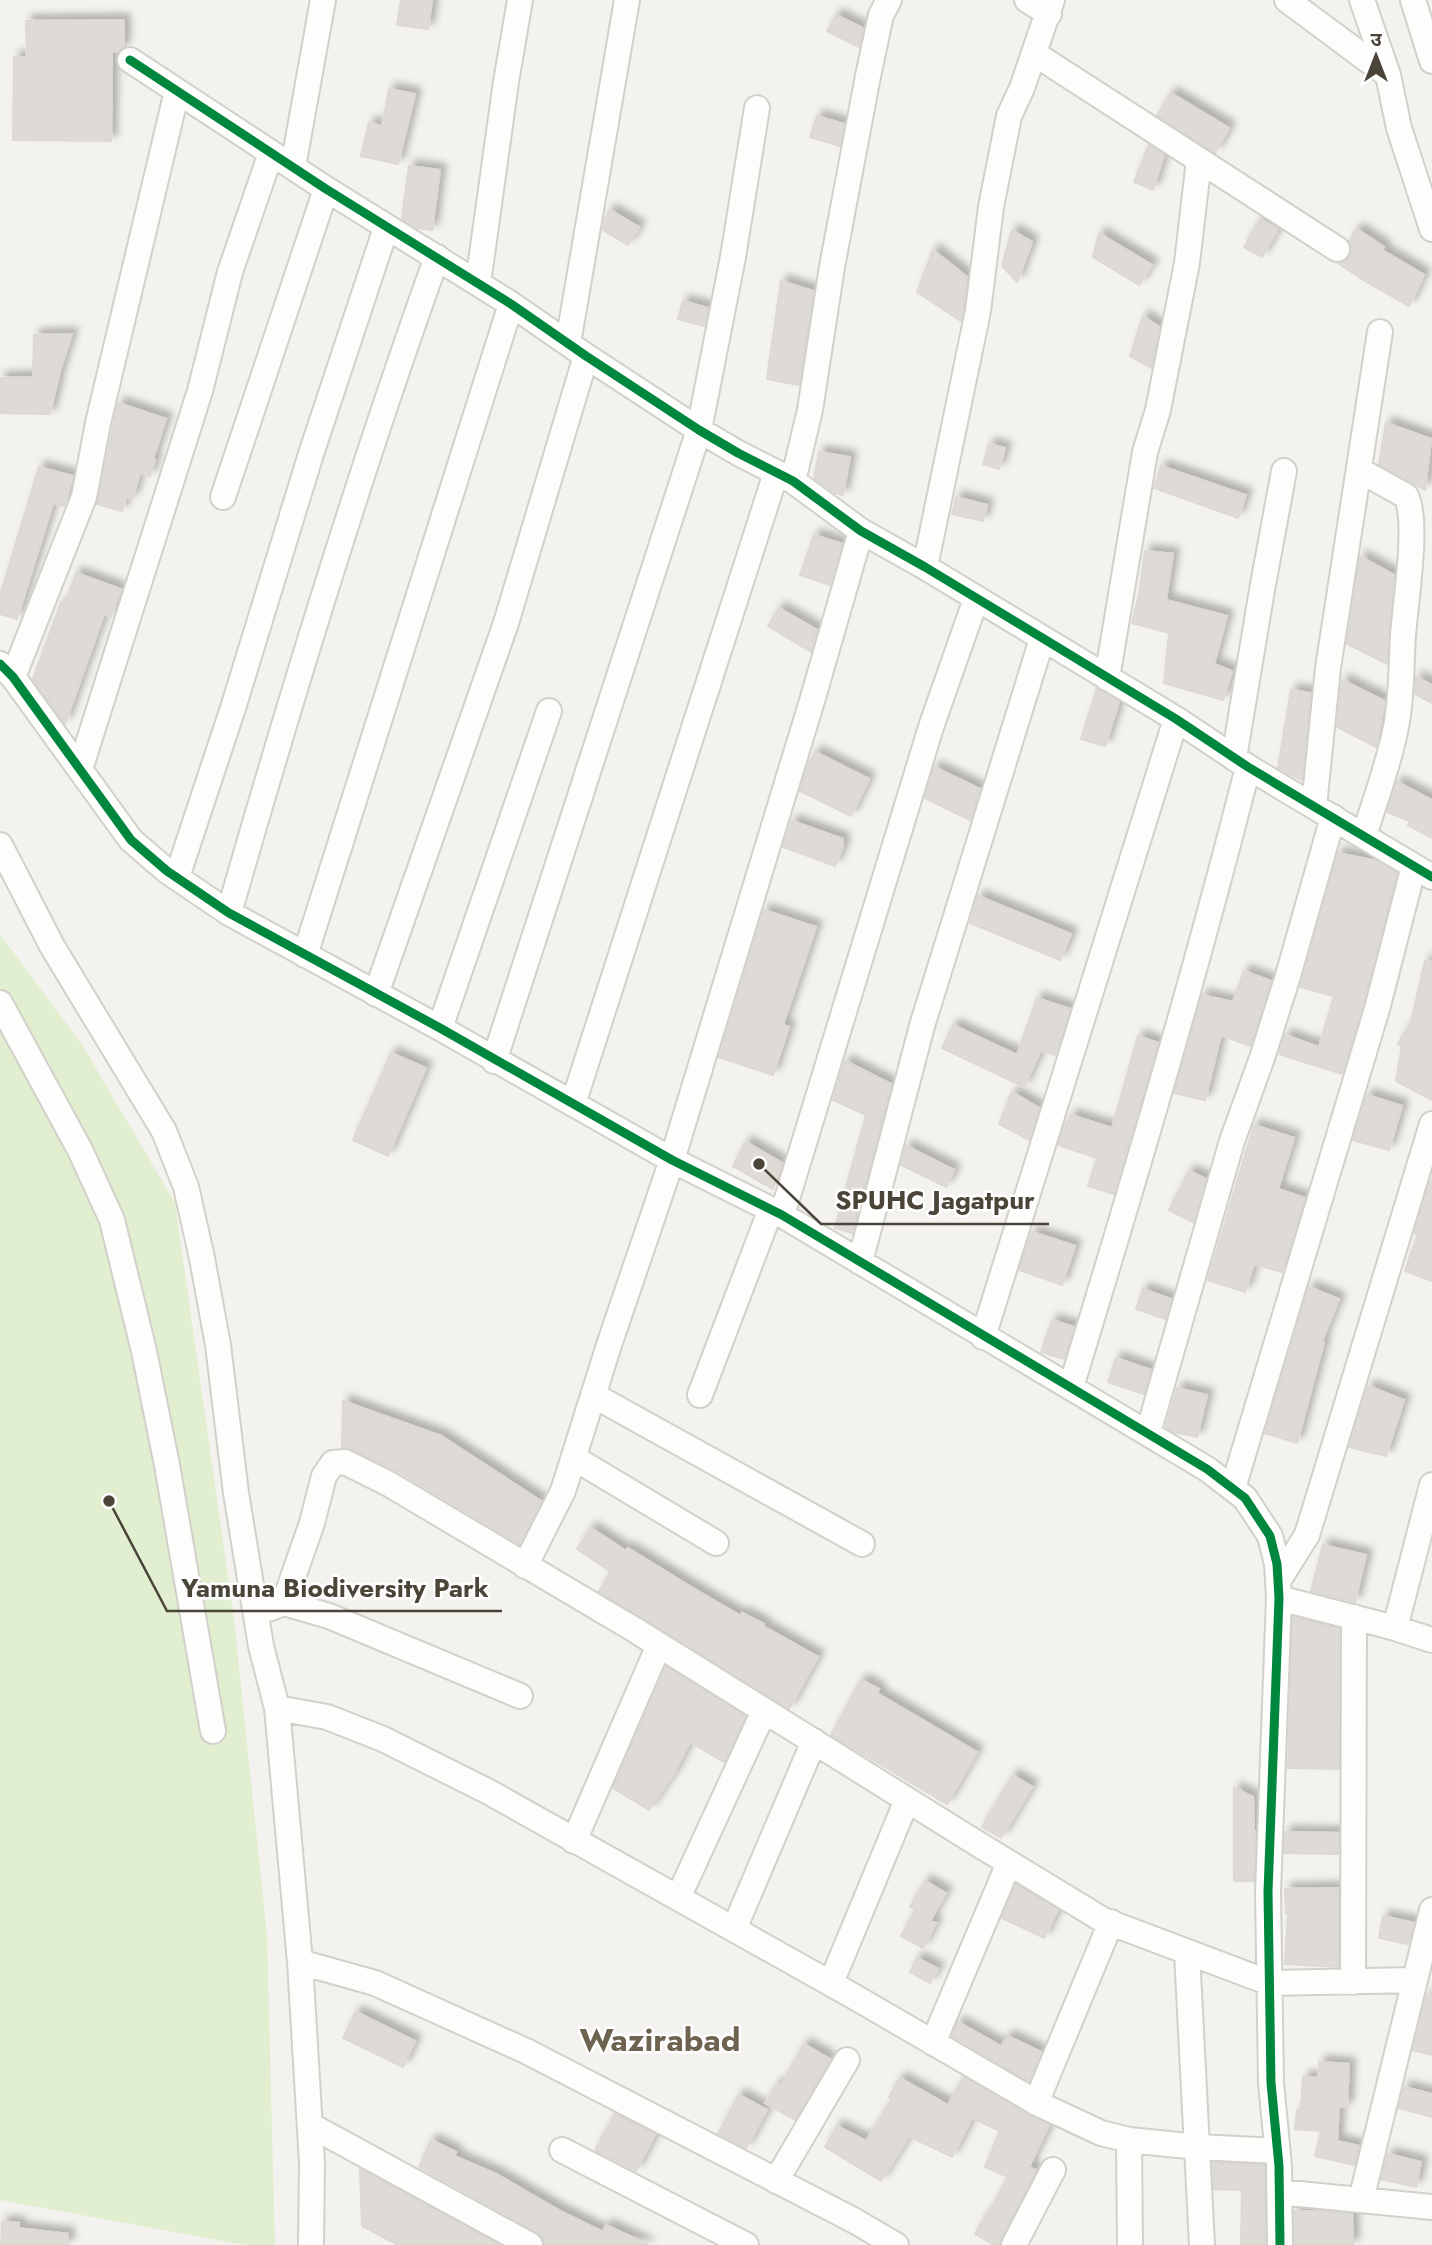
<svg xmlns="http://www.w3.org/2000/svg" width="1432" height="2245" viewBox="0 0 1432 2245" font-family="Jost,'Noto Sans Devanagari',sans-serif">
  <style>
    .green { fill: #e1eecf }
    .building { fill: #dedbd6; stroke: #dcd9d4; stroke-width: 2; filter: url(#shadow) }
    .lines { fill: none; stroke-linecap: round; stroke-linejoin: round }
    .minor-casing { stroke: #d2d0cb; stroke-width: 28 }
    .minor { stroke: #fdfdfc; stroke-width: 24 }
    .cycleway-casing { stroke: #fff; stroke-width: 13 }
    .cycleway { stroke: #00873e; stroke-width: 9 }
    .labels { text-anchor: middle; stroke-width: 5; stroke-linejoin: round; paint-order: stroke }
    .district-label { font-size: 32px; font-weight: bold; fill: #6e6250; stroke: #fff }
    .leader { fill: none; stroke: #4b4439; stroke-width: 2.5 }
    .callout-dot { fill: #4b4439; stroke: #fff; stroke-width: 2.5 }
    .callout-label { font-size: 26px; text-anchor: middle; font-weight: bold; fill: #4b4439; stroke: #fff; stroke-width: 5; stroke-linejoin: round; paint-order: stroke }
  </style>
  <defs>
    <filter id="shadow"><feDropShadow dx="6" dy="-6" stdDeviation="3.5" flood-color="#0004"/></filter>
  </defs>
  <rect width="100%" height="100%" fill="#f4f2ee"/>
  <path class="green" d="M0,934L83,1046L175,1203L234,1619L267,1935L275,2245H245L0,2200Z"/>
  <path class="building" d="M401,0H432L428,29L397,25Z
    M836,15L863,28L859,47L827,31Z
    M124,20V46L118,52H112L111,141L13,140L14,57H27L26,21Z
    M389,89L415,94L398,164L361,156L369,123L382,126Z
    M1171,93L1229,128L1215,153L1157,115Z
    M817,116L844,124L840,146L810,137Z
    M1149,145L1164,155L1153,190L1134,182Z
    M409,166L440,170L432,230L417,228L402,219Z
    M610,210L639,227L628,245L603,230L605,219Z
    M1260,219L1278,229L1262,257L1244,247Z
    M1357,229L1384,247L1382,250L1424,275L1409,306L1363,280L1338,263L1344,262L1350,256L1352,249L1349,241Z
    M1012,230L1032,242L1017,282L1002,266Z
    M1099,233L1152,265L1139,285L1093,257Z
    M933,250L967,277L961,321L917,292Z
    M781,281L813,291L799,385L767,379Z
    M683,301L708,308L704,326L678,319Z
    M1143,316L1159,327L1151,368L1130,356Z
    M72,334L60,371L50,414L0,413V378L33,377L34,335Z
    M118,403L166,419L153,459L155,460L150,476L140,473L132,499L126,497L122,511L97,504Z
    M1386,423L1431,439L1425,490L1379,464Z
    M989,444L1005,448L999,469L983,464Z
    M819,452L850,457L843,495L835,493L814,478Z
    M1161,466L1246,495L1238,518L1154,488Z
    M39,467L73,476L64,506L53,503L17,619L0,614V596Z
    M956,497L987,505L983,521L952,514Z
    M814,535L842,544L830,585L800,575Z
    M1145,551L1173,554L1166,600L1227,616L1214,664L1232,671L1223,700L1164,683L1169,633L1132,623L1139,595Z
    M1360,556L1394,575L1387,664L1347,644Z
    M76,573L121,589L111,617L104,614L65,724L33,679L61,603L65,604Z
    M779,608L817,630L811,652L768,626Z
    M1416,677L1432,685V703L1415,694Z
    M1342,680L1385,701L1376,747L1337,727Z
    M1097,688L1119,702L1105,746L1081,739Z
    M1291,690L1311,693L1302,780L1278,768Z
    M815,752L869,779L851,816L800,791L807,768Z
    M934,767L980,789L970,820L925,798Z
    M1397,782L1432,800V838L1408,825L1410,821L1387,812Z
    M792,821L843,839V846L835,866L783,847Z
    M1338,853L1377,861L1397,873L1363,1005L1342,1074L1279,1054L1285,1035L1319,1047L1334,996L1300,987Z
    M978,896L1071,934L1060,960L970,923Z
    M764,910L816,927L783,1025L789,1027L773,1075L719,1057Z
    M1425,961L1432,962V1100L1396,1081L1402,1046L1398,1044L1411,1022Z
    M1244,971L1271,981L1250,1046L1221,1035L1205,1100L1174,1093L1202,995L1233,1002Z
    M1037,998L1070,1009L1055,1055L1041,1050L1024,1087L942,1048L953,1025L1017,1055Z
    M1138,1036L1158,1043L1114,1194L1088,1186L1097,1158L1058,1145L1066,1123L1068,1124L1071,1115L1112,1128Z
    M391,1053L426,1068L388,1156L353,1140Z
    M845,1061L891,1084L852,1233L835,1228L866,1115L833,1100Z
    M1012,1092L1039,1108L1029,1140L999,1124Z
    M1367,1095L1402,1106L1389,1150L1353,1140Z
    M1254,1125L1294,1138L1278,1189L1305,1198L1282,1272L1254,1264L1245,1292L1208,1280Z
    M746,1142L782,1163L773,1189L733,1166Z
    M906,1146L954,1170L946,1187L901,1165Z
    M1189,1171L1206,1179L1193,1222L1169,1210Z
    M1429,1183L1432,1184V1281L1405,1271L1418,1234L1414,1233Z
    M1032,1232L1075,1246L1062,1285L1019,1270Z
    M1309,1287L1339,1299L1322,1341L1324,1342L1297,1443L1265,1433Z
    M1143,1289L1171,1299L1165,1319L1136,1309Z
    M1052,1320L1074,1327L1064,1359L1041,1352Z
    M1116,1358L1151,1370L1144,1394L1108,1382Z
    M1368,1386L1404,1400L1386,1456L1349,1447Z
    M1177,1388L1207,1395L1197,1437L1174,1432L1166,1427Z
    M343,1401L441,1436L541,1501L519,1544L397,1471L352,1449L342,1447Z
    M591,1528L626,1551L628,1548L691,1587L741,1616L742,1613L764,1624L763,1626L818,1657L789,1709L599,1591L611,1572L577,1549Z
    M1323,1545L1366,1555L1355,1602L1311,1591Z
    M1293,1617L1339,1629V1769L1288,1768Z
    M666,1667L745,1716L724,1762L690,1742L674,1773L649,1810L613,1788Z
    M861,1680L879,1689L877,1693L977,1752L947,1804L831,1735Z
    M1013,1775L1032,1787L1001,1838L982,1827Z
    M1234,1788L1253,1797L1254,1831H1255L1254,1881H1234Z
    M1285,1832L1339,1833L1338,1854L1284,1853Z
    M925,1881L946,1893L930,1921L936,1923L923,1948L901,1936L915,1910L910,1907Z
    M1016,1885L1058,1910L1044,1938L1002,1918Z
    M1338,1888V1967L1285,1964L1288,1913H1286L1285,1889Z
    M1383,1916L1414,1923L1408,1944L1379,1938Z
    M917,1958L938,1969L930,1983L910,1972Z
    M1427,1995L1432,1996V2055L1413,2050Z
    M356,2012L415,2041L403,2067L343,2038Z
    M958,2022L1001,2046L1008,2036L1041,2052L1029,2081L952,2036Z
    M804,2044L830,2059L795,2120L765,2103L777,2084L781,2086Z
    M1319,2062L1349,2064L1347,2107H1339L1337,2141L1359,2146L1354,2165L1315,2156L1321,2131L1295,2129L1297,2110H1301L1303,2077L1318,2078Z
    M964,2077L1030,2116L1049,2125L1029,2167L1036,2170L1001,2238L999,2245H994L975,2234L987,2213H989L1008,2177L985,2167L1000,2131L972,2118L952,2157L909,2136L881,2181L825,2147L837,2126L866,2141L892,2099L889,2097L900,2078L948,2105Z
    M1404,2087L1432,2094V2117L1399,2108Z
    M739,2095L767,2110L746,2148L718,2133Z
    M615,2114L655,2135L636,2171L595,2150Z
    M431,2140L456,2152L454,2156L496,2174L562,2212L603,2232L606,2225L649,2245H545L543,2238L537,2232L419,2167Z
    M1388,2154L1421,2162L1416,2187L1381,2179Z
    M1213,2163L1264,2165L1265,2245H1241L1242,2190L1214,2189Z
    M360,2169L406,2194L499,2245H398L362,2226Z
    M1294,2211H1319L1352,2214L1353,2245H1295Z
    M2,2222L19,2223L18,2228L68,2234V2245H1Z"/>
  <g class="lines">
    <g class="minor-casing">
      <path id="minor" d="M1027,0L1049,14
        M1287,0L1388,75
        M1362,0L1388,75L1399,128L1432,229
        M1413,0L1432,61
        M1035,54L1337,249
        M130,60L326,189L511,304L586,356L699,430L738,453L793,481L861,531L925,567L1176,719L1248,767L1432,877
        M293,167L323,0
        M478,283L506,82L520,0
        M568,343L627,0
        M1359,470L1406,496C1419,521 1405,605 1403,636C1401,665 1402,698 1396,727C1389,764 1375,800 1364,836
        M793,481L810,410L832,267L868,76L881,15L889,0
        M223,497L326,189
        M925,567L978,311L991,207L1009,116L1022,88L1052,0
        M0,664L13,677L131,840L167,871L229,913L440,1028L672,1160L782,1215L1207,1469L1245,1498L1270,1536L1277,1564L1279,1598L1268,1892L1271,2083L1279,2166L1280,2245
        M13,677L84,497L98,423L177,91
        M1107,678L1145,452L1158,410L1187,263L1199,160
        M1234,758L1262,590L1284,471
        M80,769L200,391L230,272L271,153
        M1314,806L1328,668L1380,332
        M0,845L52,946L164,1131L186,1187L202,1258L218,1345L236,1493L261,1646L277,1708L300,1962L312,2163L311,2245
        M177,877L233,708L311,454L386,228
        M229,913C292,693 359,473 437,257
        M305,955L511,304
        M376,994L506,623L586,356
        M0,1003L80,1150L112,1220L144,1351L167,1465L213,1731
        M440,1028L549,711
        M494,1061L699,430L733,257L757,108
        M573,1104L776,473
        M782,1215L931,727L976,599
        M860,1262L922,1026L1042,639
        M983,1337L1176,719
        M1071,1387C1134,1181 1195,976 1248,767
        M593,1395L862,1544
        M700,1395L771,1209
        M1148,1433L1232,1141L1262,1058L1287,979L1333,817
        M574,1458L716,1543
        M1233,1488L1377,1009L1414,866
        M525,1566L563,1491L609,1345L672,1160L812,701L861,531
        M1278,1581L1307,1535L1432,1124
        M1279,1598L1395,1628L1432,1640
        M284,1603L312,1523L324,1476L333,1463L345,1462L389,1484L635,1630L978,1844L1103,1920L1270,1983L1415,1980L1432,1910
        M268,1609L284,1603L329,1616L520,1696
        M1395,1628L1432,1485
        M277,1708L327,1717L383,1739L489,1792L853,1996L1039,2104L1101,2133L1129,2140L1198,2147L1277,2151
        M574,1841L659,1645
        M678,1898L764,1711
        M734,1929L814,1741
        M1187,1953L1202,2245
        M300,1962L375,1983L526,2051L855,2221L896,2245
        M1353,1982L1354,1617
        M831,1983L907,1800
        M933,2043L1009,1863
        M1036,2103L1111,1922
        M310,2125L530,2245
        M1129,2140L1130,2245
        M562,2150L746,2245
        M776,2181L847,2060
        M1279,2192L1432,2207
        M1361,2200L1415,1980
        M1014,2245L1053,2170"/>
    </g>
    <use href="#minor" class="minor"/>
    <g class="cycleway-casing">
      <path id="cycleway" d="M130,60L326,189L511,304L586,356L699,430L738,453L793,481L861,531L925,567L1176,719L1248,767L1432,877
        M0,664L13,677L131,840L167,871L229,913L440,1028L672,1160L782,1215L1207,1469L1245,1498L1270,1536L1277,1564L1279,1598L1268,1892L1271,2083L1279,2166L1280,2245"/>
    </g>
    <use href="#cycleway" class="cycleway"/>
  </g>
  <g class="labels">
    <g class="district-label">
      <text x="660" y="2051">Wazirabad</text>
    </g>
  </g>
  <path class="leader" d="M759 1164L821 1224H1049M109 1501L167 1611H502"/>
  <g class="callout-dot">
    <circle cx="759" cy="1164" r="7"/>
    <circle cx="109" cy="1501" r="7"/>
  </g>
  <g class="callout-label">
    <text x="935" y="1209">SPUHC Jagatpur</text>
    <text x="335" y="1597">Yamuna Biodiversity Park</text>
  </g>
  <g transform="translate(1376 56)" stroke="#ffffff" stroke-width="5" paint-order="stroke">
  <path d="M0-5L12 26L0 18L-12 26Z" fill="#4b4439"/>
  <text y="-10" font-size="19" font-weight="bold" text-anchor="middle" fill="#4b4439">उ</text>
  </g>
</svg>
